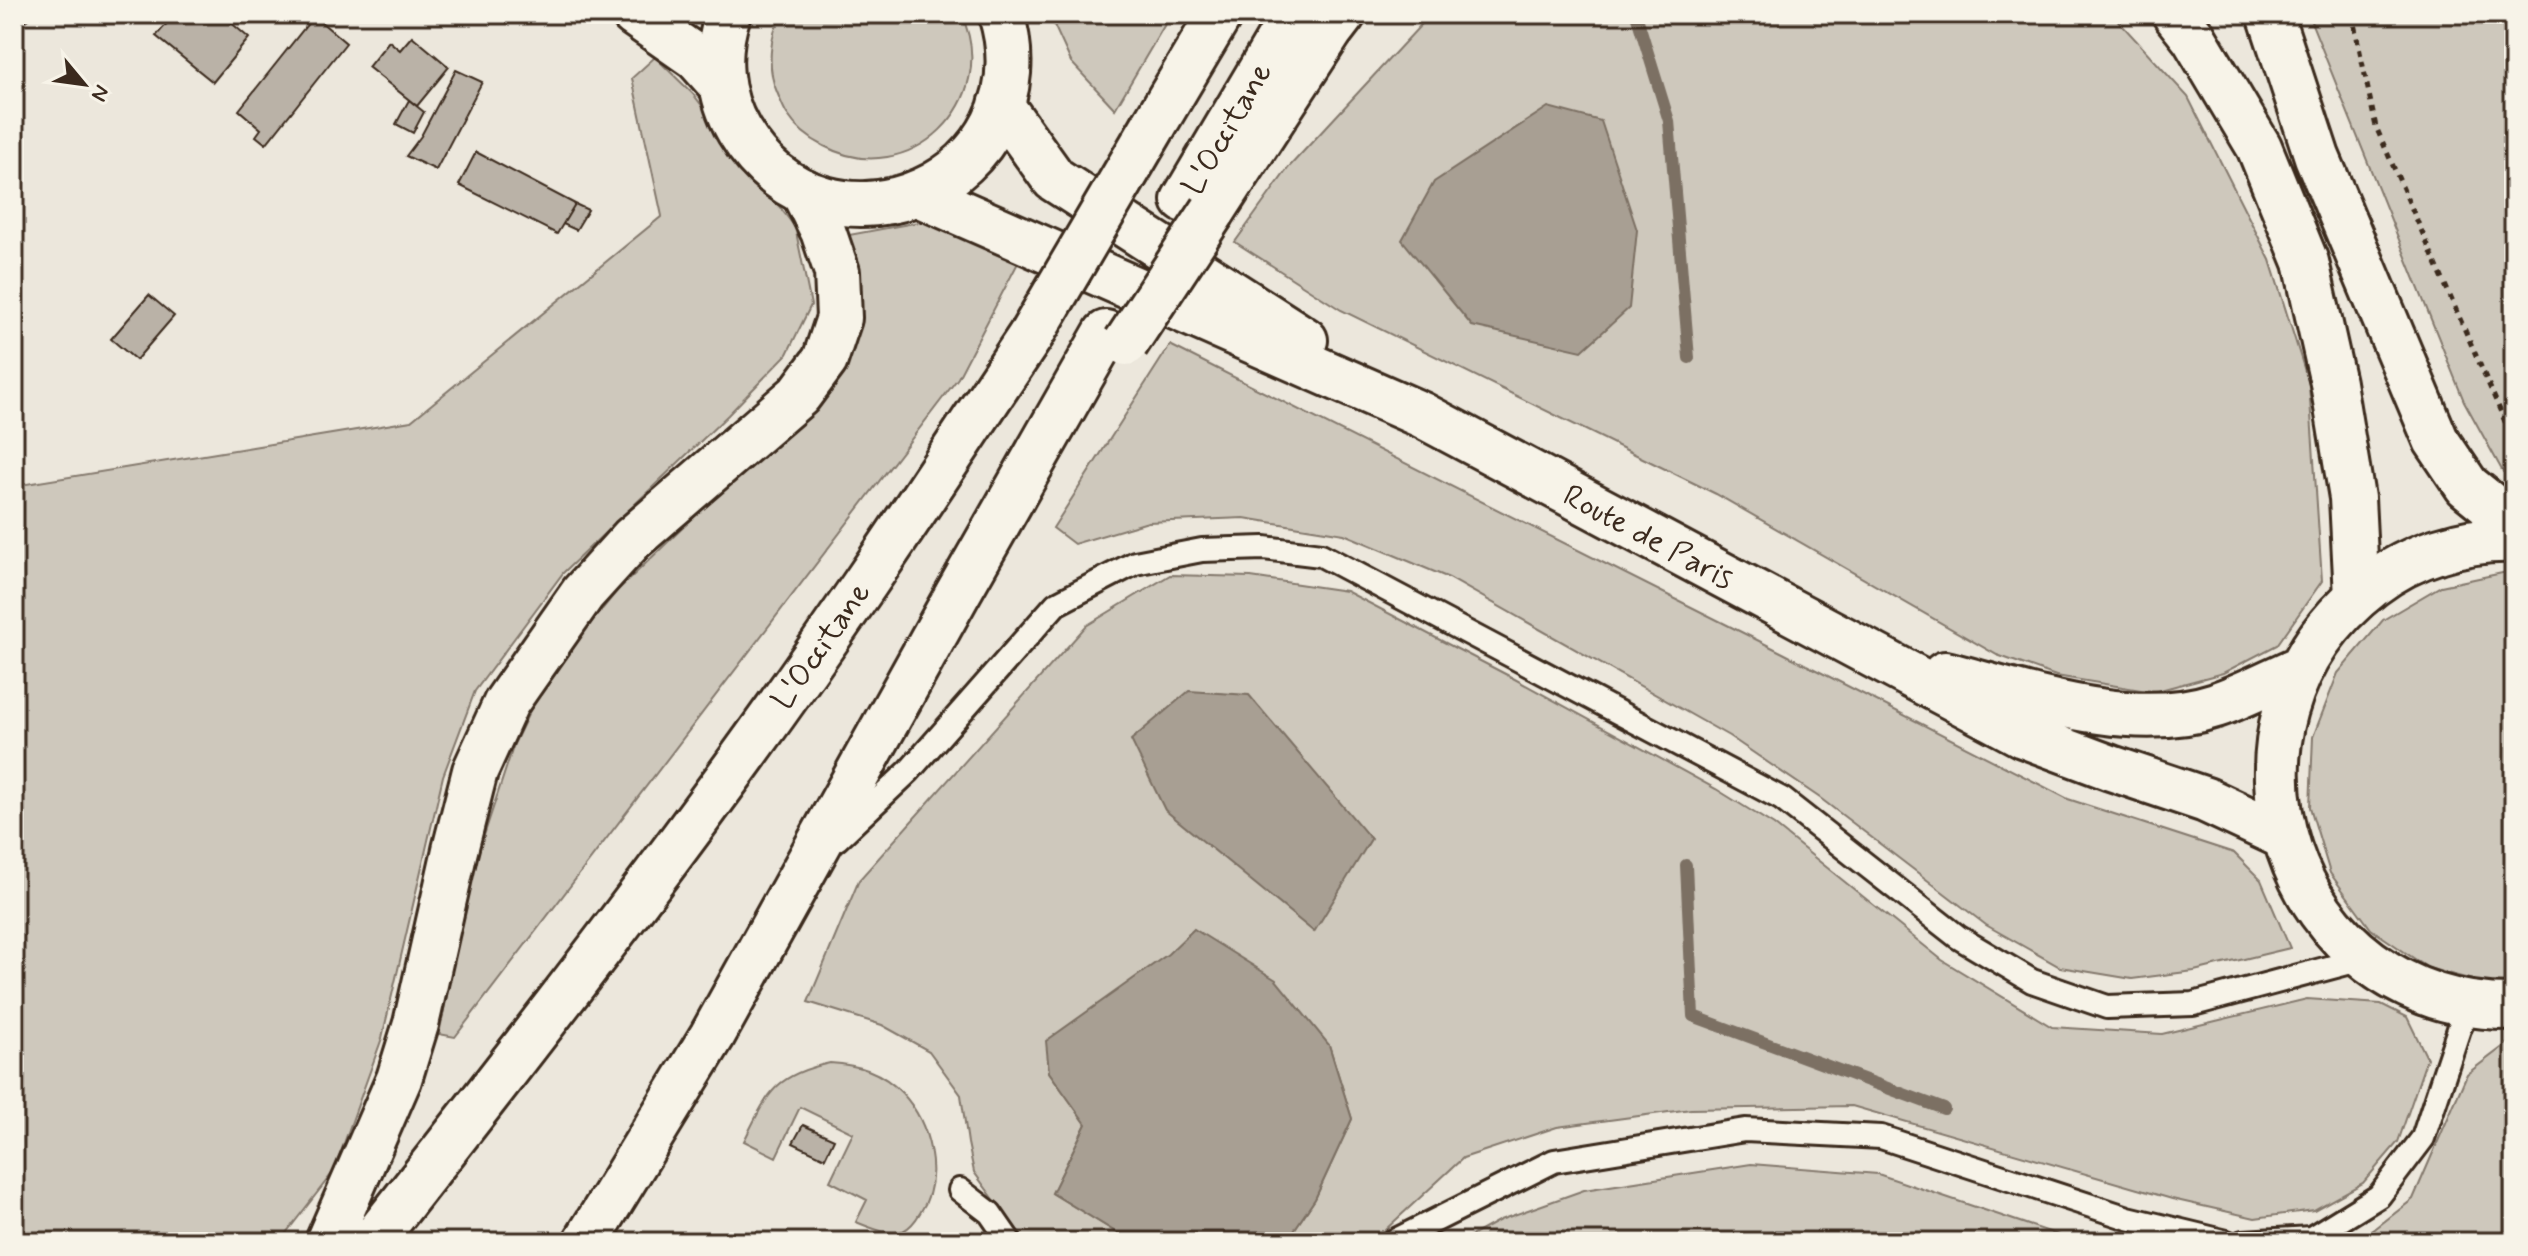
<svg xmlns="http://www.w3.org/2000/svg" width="2528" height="1256" viewBox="0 0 2528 1256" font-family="Mynerve,sans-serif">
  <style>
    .green { fill: #cec8bc; stroke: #84796d; stroke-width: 2 }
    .water { fill: #a89f93; stroke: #7c7064; stroke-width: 2 }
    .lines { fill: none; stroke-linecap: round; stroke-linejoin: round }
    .stream { stroke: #7c7064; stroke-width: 12 }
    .building { fill: #bab2a7; stroke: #3b2a1e; stroke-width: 2 }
    .lane-casing { stroke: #3b2a1e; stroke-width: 28 }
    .primary-casing { stroke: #3b2a1e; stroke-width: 50 }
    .highway-casing { stroke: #3b2a1e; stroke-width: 50 }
    .path { stroke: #3b2a1e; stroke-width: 5; stroke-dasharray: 6 6; stroke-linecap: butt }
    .lane { stroke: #f7f3e8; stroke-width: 22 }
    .primary { stroke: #f7f3e8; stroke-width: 44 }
    .highway { stroke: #f7f3e8; stroke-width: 44 }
    .highway-bridge-casing { stroke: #3b2a1e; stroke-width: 50; stroke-linecap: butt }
    .highway-bridge { stroke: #f7f3e8; stroke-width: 44 }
    .labels { text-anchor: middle; stroke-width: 6; stroke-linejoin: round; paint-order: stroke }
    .street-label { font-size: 32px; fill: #3b2a1e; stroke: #f7f3e8 }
  </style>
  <rect width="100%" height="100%" fill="#ece7dc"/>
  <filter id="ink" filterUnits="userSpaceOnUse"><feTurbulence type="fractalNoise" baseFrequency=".0125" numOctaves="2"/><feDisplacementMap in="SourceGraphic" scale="16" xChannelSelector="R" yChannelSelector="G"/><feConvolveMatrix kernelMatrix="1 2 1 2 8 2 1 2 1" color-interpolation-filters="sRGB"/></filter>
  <g filter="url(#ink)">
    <path class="green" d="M782,14H961C1003,101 909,192 824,146C810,139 796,128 787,114C783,108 780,99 777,92C767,70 769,34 782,14Z
      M1049,14H1171L1115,109L1071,62Z
      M1431,14H2112L2188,97L2270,260L2309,384L2322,581L2277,645L2223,673L2153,692L2056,676L1997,655L1716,494L1341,310L1235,242L1289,167Z
      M2308,14H2514V476L2503,472L2464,401Z
      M655,57L693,94L795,227L811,305L787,354L728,415L563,573L475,691L443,776L382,1038L334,1171L279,1242H14V486L411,421L662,216L632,78Z
      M941,218L1019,261L958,378L455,1037L439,1034L472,872L514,744L545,679L617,591L775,439L854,323L849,235Z
      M1170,345L1783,653L2068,799L2234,853L2261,880L2290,948L2194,971L2132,979L2060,967L1986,925L1820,798L1729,736L1449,578L1344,534L1244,518L1148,522L1074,544L1053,528Z
      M2507,572L2514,573V985L2495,986L2428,968L2371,929L2330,873L2310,807L2313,737L2338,673L2383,620L2441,586Z
      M1170,575L1251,577L1346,591L1511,677L1716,789L1774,825L1942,960L2052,1027L2162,1034L2307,999L2381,1004L2407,1017L2427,1058L2398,1142L2363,1183L2314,1210L2255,1218L2172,1199L1852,1106L1691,1109L1557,1127L1463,1158L1372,1242H1286L1315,1199L1352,1119L1329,1045L1194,929L1049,1072L1086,1124L1052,1193L1132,1242H1025L974,1172L968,1143L961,1095L929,1051L882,1025L808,1002L859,880L1086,626Z
      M2514,1042V1242H2358L2413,1199L2467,1074L2508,1043Z
      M830,1063C859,1065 881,1071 902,1093C930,1123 944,1178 920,1213C916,1220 911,1227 903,1231C890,1237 869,1227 856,1222L867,1200L830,1181L853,1133L800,1107L776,1157L744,1141C768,1093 774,1075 830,1063Z
      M1751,1164L1878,1174L2079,1242H1460L1500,1220L1584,1190Z"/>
    <path class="water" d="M1548,107L1601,121L1637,230L1629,308L1582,351L1472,326L1402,240L1434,182Z
      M1189,691L1249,695L1371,839L1314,932L1165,810L1131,740Z
      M1194,929L1276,980L1329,1045L1352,1119L1315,1199L1286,1242H1132L1052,1193L1086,1124L1049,1072L1046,1041L1168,954Z"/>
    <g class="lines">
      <path class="stream" d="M1636,14L1669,121L1689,358
        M1686,865L1693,1016L1944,1109"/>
    </g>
    <path class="building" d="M14,14H27L30,17L14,31Z
      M175,14H221L249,38L213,82L156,36Z
      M314,16L346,43L266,144L256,136L261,129L239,110Z
      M412,36L449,67L417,106L368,67L389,41L400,50Z
      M456,70L482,82L436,170L406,156L421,136Z
      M409,100L424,112L413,133L396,124Z
      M476,152L575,204L557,234L459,185Z
      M575,204L588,210L576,230L563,224Z
      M149,295L174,316L136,360L111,339Z
      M803,1125L834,1139L825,1158L793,1143Z"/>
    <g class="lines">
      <g class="lane-casing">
        <path id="lane" d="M837,839L909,771L1056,604L1135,563L1202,550L1264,548L1321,555L1782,799L1958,937L2032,981L2107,1007L2193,1004L2366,958
          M960,1190L990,1213L1010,1242
          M1392,1242L1554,1161L1745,1130L1881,1137L2128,1218L2227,1242
          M2243,1242L2311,1238L2379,1196L2423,1138L2459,1029L2471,1005"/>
      </g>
      <g class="primary-casing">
        <path id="primary" d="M634,14L697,58L722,86
          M728,14C715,53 718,95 739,131C828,281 1052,179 1001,14
          M1001,105L1054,179L1305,340
          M918,194L1422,415L2023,735L2111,768L2206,800L2283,836
          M2514,540C2464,538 2411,555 2372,585C2191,724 2285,1010 2514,1007
          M1945,674C2027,695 2132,733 2216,705C2245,695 2273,680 2301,668"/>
      </g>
      <g class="highway-casing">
        <path id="highway" d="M2175,14L2194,38L2259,147L2306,262L2333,383L2352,498L2357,597
          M2270,14L2317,157L2436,440L2467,486L2514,524
          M1154,125L1220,14
          M1184,200L1294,14
          M1213,211L1330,31L1343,14
          M328,1242L399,1079L416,1024L455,850L475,771L506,703L583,593L632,539L799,395L825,360L839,318L837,272L823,231L803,191
          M372,1242C542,1026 711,809 866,582C922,500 976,417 1031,335
          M586,1242L712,1036L957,595L1106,333"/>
      </g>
      <path class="path" d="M2352,14L2376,127L2507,426L2514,430"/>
      <use href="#lane" class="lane"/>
      <use href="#primary" class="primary"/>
      <use href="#highway" class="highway"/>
      <g class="highway-bridge-casing">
        <path id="highway-bridge" d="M1031,335L1154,125
          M1126,343L1213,211"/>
      </g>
      <use href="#highway-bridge" class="highway-bridge"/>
    </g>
  </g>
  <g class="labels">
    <g class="street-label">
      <text transform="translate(1226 128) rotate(-60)" y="11">L'Occitane</text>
      <text transform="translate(1649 536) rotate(28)" y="11">Route de Paris</text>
      <text transform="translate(820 645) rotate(-55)" y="11">L'Occitane</text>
    </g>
  </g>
  <rect width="2528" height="1256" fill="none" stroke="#f7f3e8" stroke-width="48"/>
  <rect x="24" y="24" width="2480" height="1208" fill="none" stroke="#3b2a1e" stroke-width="3" filter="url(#ink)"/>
  <g transform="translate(84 84) rotate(119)" stroke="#f7f3e8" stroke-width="6" paint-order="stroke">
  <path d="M0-6L14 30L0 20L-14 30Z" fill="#3b2a1e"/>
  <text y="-12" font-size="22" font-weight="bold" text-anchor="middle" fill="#3b2a1e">N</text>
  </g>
</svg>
